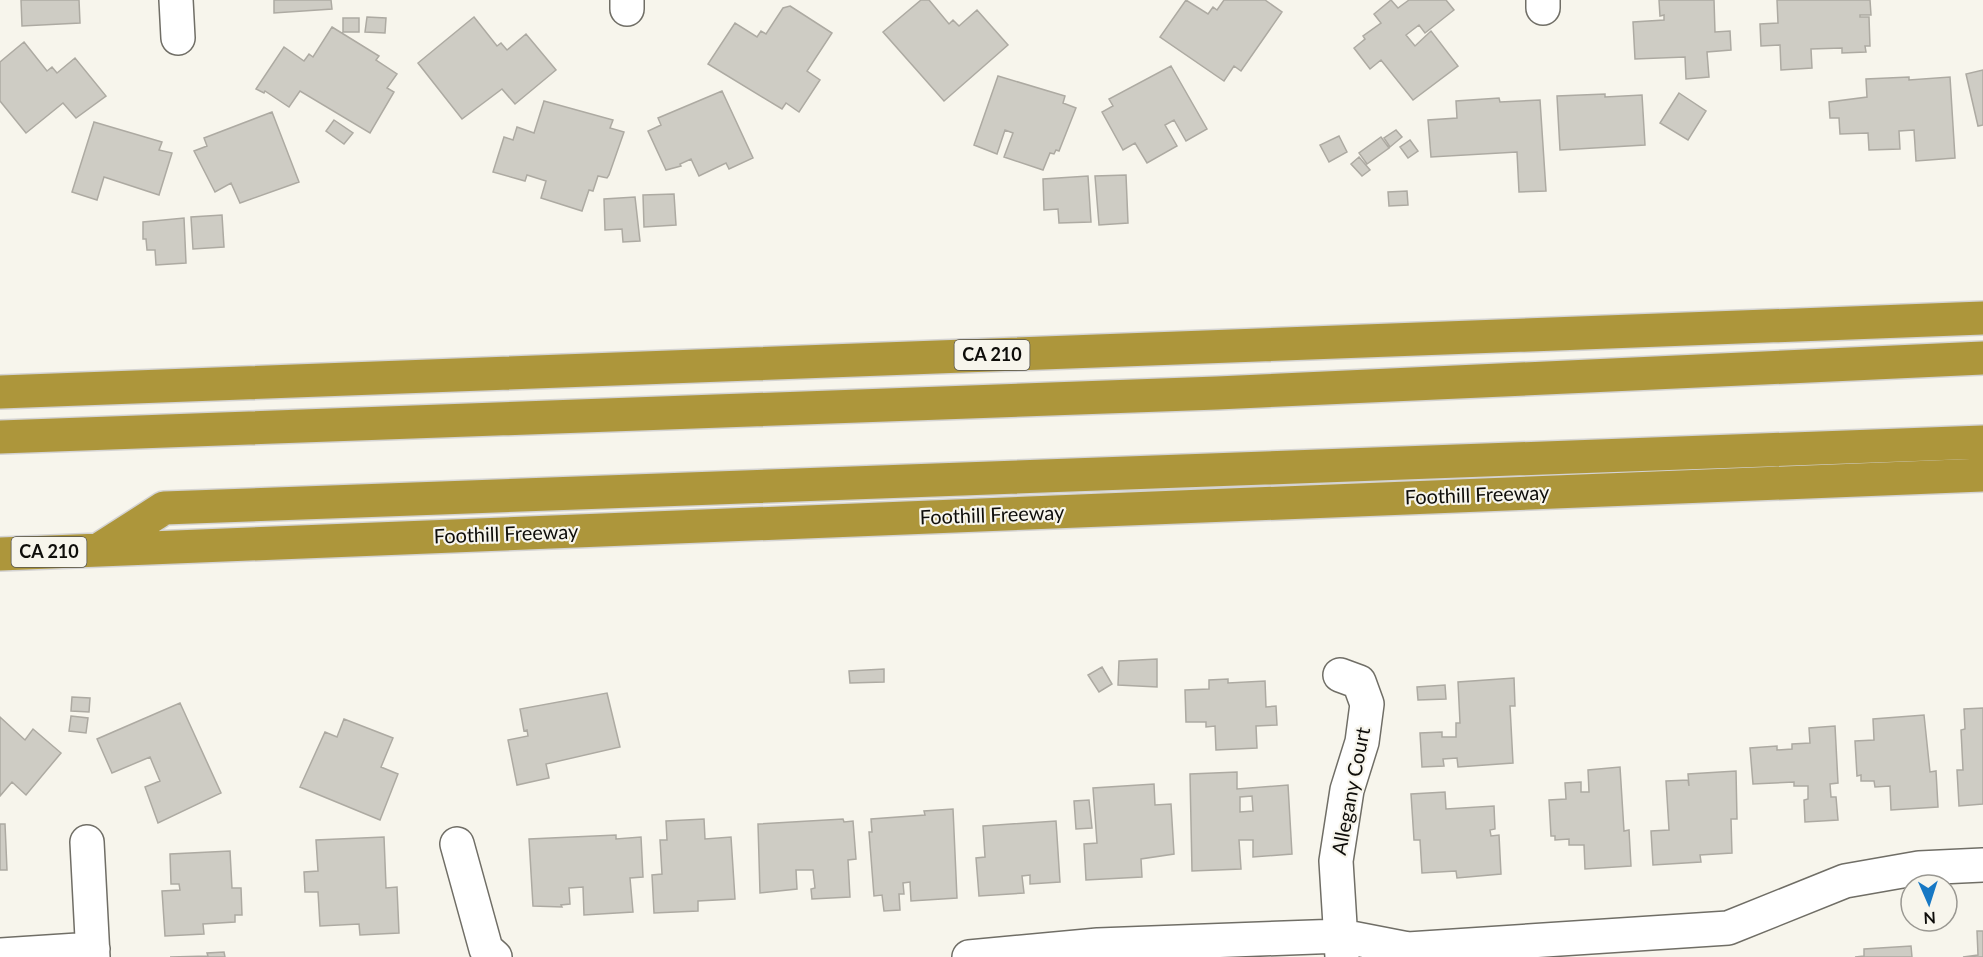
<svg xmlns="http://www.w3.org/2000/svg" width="1983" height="957" viewBox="0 0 1983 957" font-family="Lato,sans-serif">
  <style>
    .building { fill: #ceccc4; stroke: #adaaa2; stroke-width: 1.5; fill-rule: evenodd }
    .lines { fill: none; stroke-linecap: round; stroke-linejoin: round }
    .minor-casing { stroke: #706e66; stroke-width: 36 }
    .highway-casing { stroke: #d4d3d3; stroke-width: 36 }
    .minor { stroke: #fff; stroke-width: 33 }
    .highway { stroke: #ad963b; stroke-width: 33 }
    .labels { text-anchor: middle; stroke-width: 4.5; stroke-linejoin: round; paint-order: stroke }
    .shield { fill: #f7f5ec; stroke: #54534e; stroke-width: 1.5 }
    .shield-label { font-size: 18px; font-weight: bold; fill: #0e0d0a }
    .street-label { font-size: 20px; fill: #0e0d0a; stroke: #f7f5ec }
  </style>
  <rect width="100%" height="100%" fill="#f7f5ec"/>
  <path class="building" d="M21,0H79L80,23L22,26Z
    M274,0H331L332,9L274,13Z
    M921,0H929L949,24L953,20L959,26L977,10L1008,45L944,101L883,32Z
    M1186,0L1208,14L1213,7L1217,10L1224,0H1265L1282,12L1241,71L1234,66L1224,81L1160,37Z
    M1391,0L1398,8L1409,0H1446L1454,10L1425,33L1419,25L1406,35L1415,46L1431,31L1458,66L1413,100L1381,60L1370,69L1354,48L1365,39L1363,36L1381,23L1374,14Z
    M1659,0H1714L1715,32L1730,31L1731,50L1707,52L1709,77L1686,79L1685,57L1635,59L1633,22L1664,20V15L1660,16Z
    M1777,0H1870L1871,15H1860V17H1869L1870,46H1865L1866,52L1842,53V48L1811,49L1812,68L1781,70L1780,45L1761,46L1760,24L1778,23Z
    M790,6L832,33L807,71L820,80L799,112L786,103L782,109L708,64L735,23L757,37L761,31L766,34L783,8Z
    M367,17L386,18L385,33L365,32Z
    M474,17L497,46L501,43L507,50L526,34L556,70L515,104L502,89L462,119L418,63Z
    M343,18H359V32H343Z
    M332,27L379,56L376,60L397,74L387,88L394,92L370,133L300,91L289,107L265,91L264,93L256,89L284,47L304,61L309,54L313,57Z
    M24,42L47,71L52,67L57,73L75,58L106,96L76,118L63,103L26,133L0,101V62Z
    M1171,66L1207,129L1186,141L1174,120L1165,125L1177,146L1147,163L1135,143L1123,150L1102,112L1113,106L1109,99Z
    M1983,70V125L1978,126L1966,74Z
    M998,76L1065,96L1063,103L1076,108L1059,151L1056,150L1054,154L1050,153L1043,170L1004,157L1013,133L1005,130L997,154L974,145Z
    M1909,77V80L1950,77L1955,158L1916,161L1914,130L1899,131L1900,149L1869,150L1868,133L1840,134L1839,118H1830L1829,102L1867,97L1866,79Z
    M722,91L753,158L729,169L726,163L699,176L691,159L680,164L681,166L666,170L648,131L661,125L658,118Z
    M1679,93L1706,111L1688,140L1660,123Z
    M1605,94V97L1642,95L1645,145L1560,150L1557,96Z
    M1499,98L1500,102L1540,100L1546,191L1519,192L1517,152L1431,157L1428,120L1457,118L1456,101Z
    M544,101L613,120L610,128L624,132L609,175L607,178L598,176L593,191L589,190L582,211L541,198L546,181L527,175L525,181L493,172L504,137L513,140L517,127L534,133Z
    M272,112L299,182L240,203L231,183L215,192L194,151L207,146L204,138Z
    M334,120L353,133L344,144L326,131Z
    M94,122L162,142L159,150L172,153L159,195L104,177L97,200L72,192Z
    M1396,130L1402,137L1390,147L1384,138Z
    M1339,136L1347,152L1329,162L1320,145Z
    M1381,137L1389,148L1367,164L1359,153Z
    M1410,140L1418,151L1408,158L1400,147Z
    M1359,157L1370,170L1362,176L1351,164Z
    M1126,175L1128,223L1099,225L1095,176Z
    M1088,176L1091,222L1059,223L1058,209L1044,210L1043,179Z
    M1407,191L1408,205L1389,206L1388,192Z
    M674,194L676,225L644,227L643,195Z
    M635,197L640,241L623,242L622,229L605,230L604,199Z
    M222,215L224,247L193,249L191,217Z
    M184,218L186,263L156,265L155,250H147L146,239H143V222Z
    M1157,659V687L1118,685L1119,661Z
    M1102,667L1112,684L1099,692L1088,675Z
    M884,669V682L850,683L849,671Z
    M1514,678L1515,706H1510L1513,763L1458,767L1457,758L1443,759L1444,766L1422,767L1420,733L1442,732V737H1456V723H1460L1458,682Z
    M1228,679V683L1265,681L1266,707L1276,706L1277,725L1256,726L1257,748L1216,750L1215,726L1206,727V722H1186L1185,690L1209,689V680Z
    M1445,685L1446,699L1418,700L1417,687Z
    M607,693L620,747L546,764L549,778L517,785L508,740L528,736L527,730L524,731L520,709Z
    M72,697L90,698L89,712L71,711Z
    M180,703L221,793L158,823L145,787L160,781L150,757L112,773L97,739Z
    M1983,708V804L1959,806L1957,770H1963L1961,730L1965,729L1964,709Z
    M1924,715L1930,772L1936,771L1938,807L1891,810L1890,786L1875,787L1874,781H1861V775L1857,776L1855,741L1874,740L1873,719Z
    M71,716L88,718L86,733L69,731Z
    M0,717L25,740L33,729L61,753L26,795L12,782L0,796Z
    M344,719L393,738L381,767L398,774L380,820L300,787L325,732L337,737Z
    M1835,726L1838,783L1830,784L1831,797H1836L1838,820L1805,822L1804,800L1808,799V786H1794V782L1753,784L1750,748L1777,746V750L1792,749V744L1810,743L1809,728Z
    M1620,767L1624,831L1629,830L1631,866L1585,869L1584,845H1569V839L1555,840V836H1551L1549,800L1566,799L1565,783L1581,782V792H1589L1588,770Z
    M1736,771L1737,819H1731L1732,853L1700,855L1701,862L1653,865L1651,831L1669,830L1666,781L1688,780L1689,786L1688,774Z
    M1237,772V789L1288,785L1292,854L1253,857V840H1239L1241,869L1192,871L1190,774ZM1252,796L1253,811L1240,812V797Z
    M1154,784L1155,805L1171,804L1174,854L1141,859L1142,877L1086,880L1084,844L1097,843L1093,788Z
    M1445,792L1446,809L1494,806L1495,829L1490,830L1491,836L1499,835L1501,874L1457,878L1456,871L1422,873L1420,840H1414L1411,794Z
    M1089,800L1092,828L1076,829L1074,801Z
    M953,809L957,898L911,901L910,882L903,883L904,894H899L900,910L884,911L882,895L874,896L869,832H872L871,819L925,815L924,811Z
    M704,819L705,839L731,837L735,899L698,901V911L654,913L652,875L662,874L660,840H667L666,821Z
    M843,819L844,822L853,821L856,859L848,860L850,897L812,899L811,889L815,888L813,870H796L797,889L760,893L758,824Z
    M1056,821L1060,882L1030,884V875L1022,876L1024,893L979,896L976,858L985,857L983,826Z
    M0,824H5L7,870H0Z
    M616,835V839L641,837L643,877L630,878L633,912L584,915L583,887L569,888L570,904L561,905L562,907L533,906L529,839Z
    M384,837L386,888L397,887L399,933L360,935L359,924L320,926L318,892H305L304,872L318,871L316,840Z
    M230,851L232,888H241L242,915H235V922L203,924L204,934L165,936L162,891L180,890L179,884H171L170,854Z
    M1977,931H1983V957H1963L1978,955Z
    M1911,946L1912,957H1855L1864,956V949Z
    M224,952L225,957H170L208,956L207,953Z"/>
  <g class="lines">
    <g class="minor-casing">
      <path id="minor" d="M176,0L178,38
        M627,0V9
        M1543,0V8
        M1340,675L1359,682L1367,704L1362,742L1347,790L1336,861L1342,957
        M87,842L93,957
        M457,844L486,949L495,957
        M0,955L93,949
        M969,957L1098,945L1341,936L1408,949L1728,928L1845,881L1919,868L1983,865"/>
    </g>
    <g class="highway-casing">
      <path id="highway" d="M0,392L1983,318
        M0,437L1217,393L1983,358
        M100,549L164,508L1983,442
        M0,554L1983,475"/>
    </g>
    <use href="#minor" class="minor"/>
    <use href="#highway" class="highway"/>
  </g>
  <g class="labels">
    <g class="shield">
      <rect x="954.5" y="340" width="75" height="30" rx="4.5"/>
      <rect x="11.5" y="537" width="75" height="30" rx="4.5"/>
    </g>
    <g class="shield-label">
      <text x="992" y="361">CA 210</text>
      <text x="49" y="558">CA 210</text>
    </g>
    <g class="street-label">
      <text transform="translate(1477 495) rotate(-2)" y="7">Foothill Freeway</text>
      <text transform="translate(992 515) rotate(-2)" y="7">Foothill Freeway</text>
      <text transform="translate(506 534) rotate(-2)" y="7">Foothill Freeway</text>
      <text transform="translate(1351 791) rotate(-79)" y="7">Allegany Court</text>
    </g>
  </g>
  <g transform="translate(1929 903) rotate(177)"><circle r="28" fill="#f7f5ec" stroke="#9a9892" stroke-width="1.5"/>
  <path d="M0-4.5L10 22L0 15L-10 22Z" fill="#1778c4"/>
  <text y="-9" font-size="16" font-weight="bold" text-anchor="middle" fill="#0e0d0a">N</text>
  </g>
</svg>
